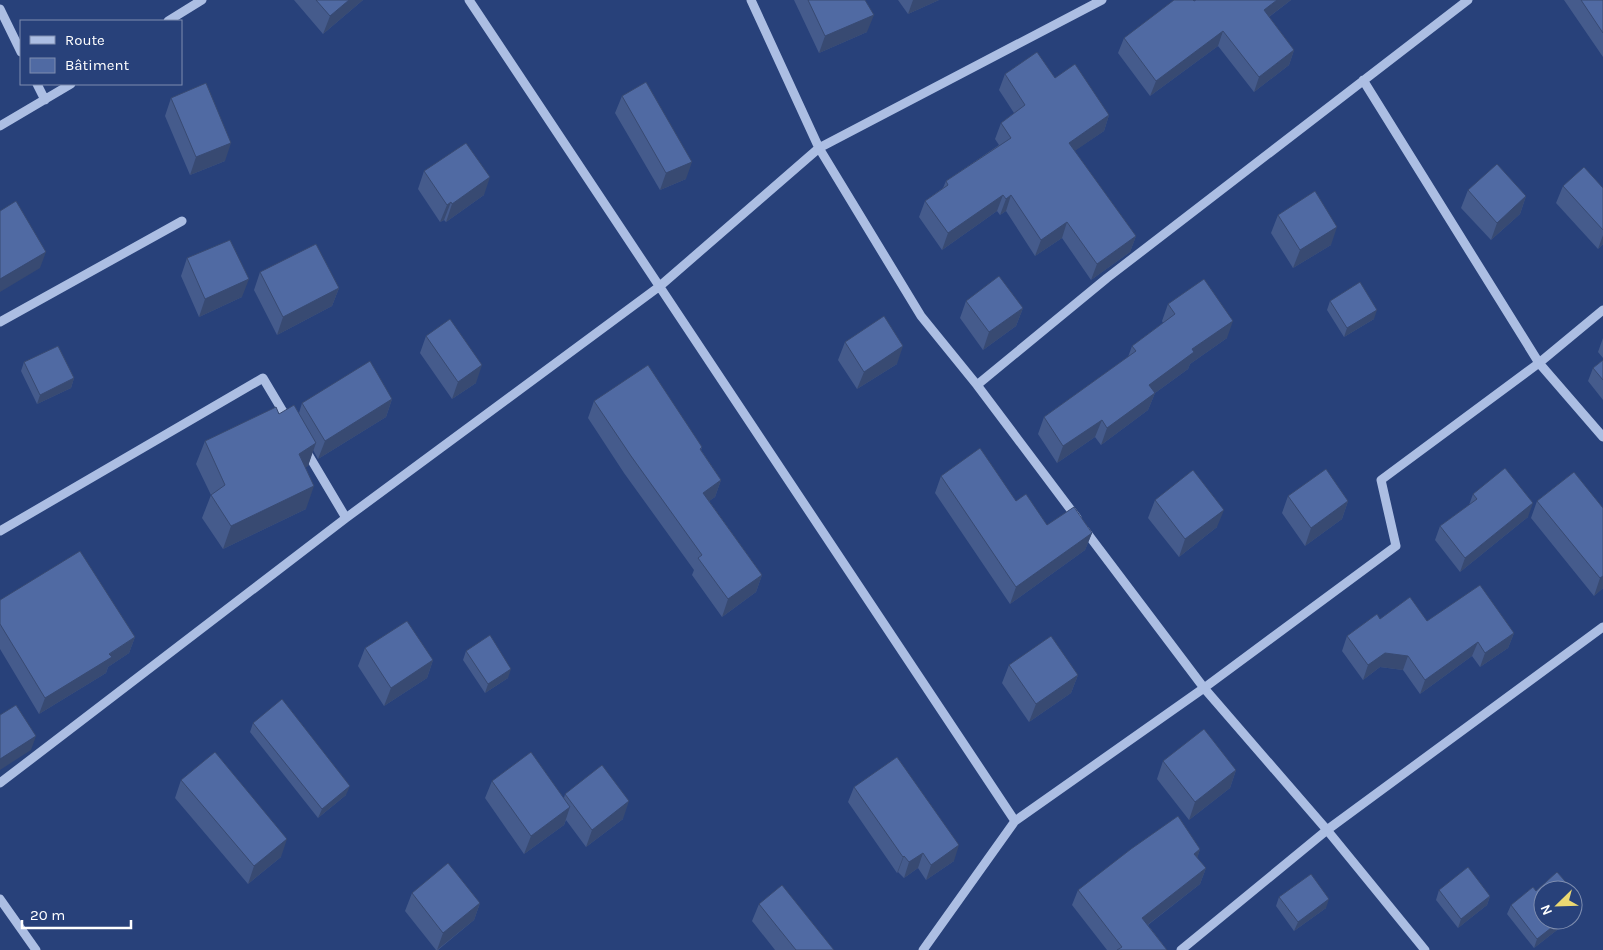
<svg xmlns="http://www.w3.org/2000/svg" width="1603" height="950" viewBox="0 0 1603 950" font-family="Karla,sans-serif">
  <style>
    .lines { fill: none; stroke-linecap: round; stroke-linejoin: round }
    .minor { stroke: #acbee3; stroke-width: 9 }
    .wall { fill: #455b8c }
    .shaded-wall { fill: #384a72 }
    .building { fill: #506aa3; stroke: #384a72 }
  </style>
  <rect width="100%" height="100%" fill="#28417a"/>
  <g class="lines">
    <path class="minor" d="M469,0L1015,821
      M751,0L819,148L921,316L977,385L1077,518
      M0,9L21,52
      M168,21L202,0
      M1363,80L1539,363L1603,437
      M37,84L45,100
      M0,126L71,84
      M0,322L182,221
      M977,385L1107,278L1468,0
      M305,449L346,518
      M1084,529L1204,688L1327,830L1425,950
      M0,531L263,378L288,420
      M0,783L346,518L660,286L819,148L1102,0
      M0,899L36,950
      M923,950L1015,821L1204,688L1396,546L1381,480L1539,363L1603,310
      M1181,950L1327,830L1603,627"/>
  </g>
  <path class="wall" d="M294,0H363L323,34Z
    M794,0H865L867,32L819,53Z
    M898,0H939L908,14Z
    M1291,0L1269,17L1294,50L1289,65L1254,92L1218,46L1150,96L1118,53L1124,38L1194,1Z
    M1564,0H1603V57Z
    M1005,74L1055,78L1109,115L1104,131L1074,151L1136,236L1130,252L1091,280L1062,238L1035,256L1006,211L1000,215L997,211L942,250L919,217L925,201L943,188L946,181L999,145L995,139L1001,123L1014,113L999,90Z
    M622,96L686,179L660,190L615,113Z
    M171,98L225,161L190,175L165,116Z
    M424,171L484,195L446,222L444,220L440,222L418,189Z
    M1563,186L1603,188V244L1598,249L1556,203Z
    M1468,190L1526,196L1520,214L1491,240L1461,208Z
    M1278,215L1331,245L1293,268L1271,233Z
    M187,258L242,297L199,317L181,276Z
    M260,272L339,288L332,306L277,335L254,290Z
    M966,301L1023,308L1016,326L983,350L960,318Z
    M1330,301L1374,319L1344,337L1327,310Z
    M1168,304L1227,338L1190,364L1188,369L1155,393L1148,410L1101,445L1095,437L1057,463L1038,434L1044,417L1128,357L1132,346L1163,323L1162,321Z
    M426,336L476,383L452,399L420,353Z
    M1603,338V358L1598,352Z
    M845,342L897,364L857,389L838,360Z
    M1603,360V400L1588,381L1593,368Z
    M24,362L74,378L71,388L37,404L21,371Z
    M392,399L386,417L318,459L313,450L308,466L305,467L306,509L223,549L202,518L211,495L196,464L205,441L279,414L299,413L302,403Z
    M594,401L702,447L701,450L721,480L715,497L709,501L762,575L756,592L722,617L692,575L694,570L624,473L588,418Z
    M1574,472L1603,588L1594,596L1531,518L1537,501Z
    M941,476L1016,501L1047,525L1092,533L1085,550L1010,604L935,493Z
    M1473,494L1528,517L1460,572L1435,540L1440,526L1469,505Z
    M1288,496L1348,501L1342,519L1305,546L1282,513Z
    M1155,500L1217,527L1179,557L1148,518Z
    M0,600L135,637L129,653L108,667L106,673L39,714L0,649Z
    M1380,619L1427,621L1514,633L1508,648L1480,667L1472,656L1420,694L1403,670L1380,667L1363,680L1342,651L1347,636Z
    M365,648L433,660L427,678L384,706L358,666Z
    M466,651L508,678L485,693L463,660Z
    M1009,665L1078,675L1071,693L1029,722L1002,683Z
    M253,723L346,795L318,818L250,732Z
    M1163,761L1236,770L1230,788L1189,820L1157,779Z
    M181,780L281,857L248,884L175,798Z
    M492,781L564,798L565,794L623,819L586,847L566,820L564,825L524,854L485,798Z
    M854,787L954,861L926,880L918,868L904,878L898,872L897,873L848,802Z
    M1200,849L1197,858L1206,868L1200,884L1148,925L1167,950H1107L1072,905L1078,890Z
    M1557,872L1580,898L1577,907L1573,910V890H1543V920H1562L1559,923L1557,930L1534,948L1507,914L1511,905L1533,887L1536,891Z
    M1439,890L1490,896L1487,905L1458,928L1436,900Z
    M412,893L480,903L474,920L438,950H436L405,911Z
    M1279,897L1326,908L1294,931L1276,906Z
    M759,904L834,950H775L752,921Z"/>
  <path class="shaded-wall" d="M349,0H363L323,34L330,16Z
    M913,0H939L908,14Z
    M1277,0H1291L1258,25L1264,10Z
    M874,15L867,32L819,53L825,36Z
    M1223,31L1218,46L1150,96L1156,81Z
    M1294,50L1289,65L1254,92L1259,77Z
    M1109,115L1104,131L1063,159L1069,143Z
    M231,143L225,161L190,175L196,157Z
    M692,162L686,179L660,190L666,173Z
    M490,177L484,195L446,222L452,204Z
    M1003,195L997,211L942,250L948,233Z
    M1011,195L1006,211L1000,215L1006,199Z
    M1526,196L1520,214L1491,240L1497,223Z
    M451,202L444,220L440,222L447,205Z
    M1067,222L1062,238L1035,256L1041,240Z
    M1337,227L1331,245L1293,268L1300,250Z
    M1603,235V244L1598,249Z
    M1136,236L1130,252L1091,280L1097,264Z
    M46,252L40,268L0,292V279Z
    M249,279L242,297L199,317L205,299Z
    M339,288L332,306L277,335L283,317Z
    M1023,308L1016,326L983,350L989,332Z
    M1377,310L1374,319L1344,337L1347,328Z
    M1233,321L1227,338L1190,364L1188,369L1155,393L1148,410L1101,445L1107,428L1149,385L1192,349Z
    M903,346L897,364L857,389L864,372Z
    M482,365L476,383L452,399L458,382Z
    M74,378L71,388L37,404L40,395Z
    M392,399L386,417L318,459L325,441Z
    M1102,420L1095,437L1057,463L1063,446Z
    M316,443L308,466L290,477L299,454Z
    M721,480L715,497L697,510L703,493Z
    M314,486L306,509L223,549L231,526Z
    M1348,501L1342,519L1305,546L1311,528Z
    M1533,503L1528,517L1460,572L1465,558Z
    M1224,510L1217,527L1179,557L1185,539Z
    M1092,533L1085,550L1010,604L1016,587Z
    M762,575L756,592L722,617L728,599Z
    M1603,576V588L1594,596L1600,578Z
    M1514,633L1508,648L1480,667L1485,653Z
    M135,637L129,653L108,667L106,673L39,714L45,698Z
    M1478,642L1472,656L1420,694L1425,680Z
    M1385,653L1408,656L1403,670L1380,667L1363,680L1368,665Z
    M433,660L427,678L384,706L391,688Z
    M511,669L508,678L485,693L488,684Z
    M1078,675L1071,693L1029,722L1036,704Z
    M36,736L31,750L0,770V759Z
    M1236,770L1230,788L1189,820L1195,802Z
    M350,786L346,795L318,818L322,809Z
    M629,801L623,819L586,847L592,830Z
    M570,807L564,825L524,854L531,836Z
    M287,839L281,857L248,884L254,866Z
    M959,845L954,861L926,880L931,865Z
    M1200,849L1195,865L1194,854Z
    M923,853L918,868L904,878L909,862Z
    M904,856L898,872L897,873L903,857Z
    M1206,868L1200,884L1137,933L1142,918Z
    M1490,896L1487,905L1458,928L1461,919Z
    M1580,898L1577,907L1573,910V904Z
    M1329,899L1326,908L1294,931L1298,922Z
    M480,903L474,920L437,950L443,933Z
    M1557,920H1562L1559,923L1557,930L1534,948L1537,939Z"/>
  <path class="building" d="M316,0H349L330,16Z
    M808,0H865L874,15L825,36Z
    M1174,0H1193L1194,1L1196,0H1277L1264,10L1294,50L1259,77L1223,31L1156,81L1124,38Z
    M1581,0H1603V33Z
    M1037,52L1055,78L1075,64L1109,115L1069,143L1136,236L1097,264L1067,222L1041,240L1011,195L1006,199L1003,195L948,233L925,201L948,185L946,181L1011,138L1001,123L1025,105L1005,74Z
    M646,82L692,162L666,173L622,96Z
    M206,83L231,143L196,157L171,98Z
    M466,143L490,177L452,204L451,202L447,205L424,171Z
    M1497,164L1526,196L1497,223L1468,190Z
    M1584,167L1603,188V230L1563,186Z
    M1315,191L1337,227L1300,250L1278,215Z
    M16,201L46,252L0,279V211Z
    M230,240L249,279L205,299L187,258Z
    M316,244L339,288L283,317L260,272Z
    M999,276L1023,308L989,332L966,301Z
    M1204,279L1233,321L1192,349L1194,352L1149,385L1155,393L1107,428L1102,420L1063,446L1044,417L1136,351L1132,346L1175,314L1168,304Z
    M1360,282L1377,310L1347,328L1330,301Z
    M884,316L903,346L864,372L845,342Z
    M450,319L482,365L458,382L426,336Z
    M58,346L74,378L40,395L24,362Z
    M1603,360V380L1593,368Z
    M370,361L392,399L325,441L302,403Z
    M648,365L702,447L700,449L721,480L703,493L762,575L728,599L698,558L702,555L631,456L594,401Z
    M294,405L316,443L299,454L314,486L231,526L211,495L225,485L205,441L276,407L279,414Z
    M980,448L1016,501L1026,494L1047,525L1074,507L1092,533L1016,587L941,476Z
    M1505,468L1533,503L1465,558L1440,526L1477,499L1473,494Z
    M1326,469L1348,501L1311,528L1288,496Z
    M1193,470L1224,510L1185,539L1155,500Z
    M1574,472L1603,508V576L1600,578L1537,501Z
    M80,551L135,637L109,654L112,657L45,698L0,624V600Z
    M1480,585L1514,633L1485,653L1478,642L1425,680L1408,656L1385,653L1368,665L1347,636L1377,614L1380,619L1410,597L1427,621Z
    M407,621L433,660L391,688L365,648Z
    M490,635L511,669L488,684L466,651Z
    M1051,636L1078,675L1036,704L1009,665Z
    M282,699L350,786L322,809L253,723Z
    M16,705L36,736L0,759V715Z
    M1204,729L1236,770L1195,802L1163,761Z
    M215,752L287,839L254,866L181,780Z
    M531,752L570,807L531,836L492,781Z
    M897,757L959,845L931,865L923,853L909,862L904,856L903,857L854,787Z
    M602,765L629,801L592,830L565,794Z
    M1178,816L1200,849L1194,854L1206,868L1142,918L1167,950H1117L1122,947L1078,890L1131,849Z
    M448,863L480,903L443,933L412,893Z
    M1468,867L1490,896L1461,919L1439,890Z
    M1557,872L1580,898L1573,904V890H1543V920H1559L1560,921L1537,939L1511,905L1533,887L1536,891Z
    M1311,874L1329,899L1298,922L1279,897Z
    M782,885L834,950H796L759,904Z"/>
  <rect x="20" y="20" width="162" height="65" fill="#28417a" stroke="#7e8daf"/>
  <rect x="30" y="36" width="25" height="8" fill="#acbee3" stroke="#7e8daf"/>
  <text x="65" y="45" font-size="15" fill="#ffffff">Route</text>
  <rect x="30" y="58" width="25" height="15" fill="#506aa3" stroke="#7e8daf"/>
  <text x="65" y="70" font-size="15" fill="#ffffff">Bâtiment</text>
  <g transform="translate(1558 905) rotate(247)"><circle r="24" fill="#28417a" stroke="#7e8daf"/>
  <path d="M0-4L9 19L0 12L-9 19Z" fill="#ebd872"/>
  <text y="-8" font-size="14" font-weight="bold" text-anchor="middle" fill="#ffffff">N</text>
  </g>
  <path d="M22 920v8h109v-8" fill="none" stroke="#ffffff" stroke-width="2.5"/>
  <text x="30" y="920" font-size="15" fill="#ffffff" stroke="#28417a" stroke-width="4" paint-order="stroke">20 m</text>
</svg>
